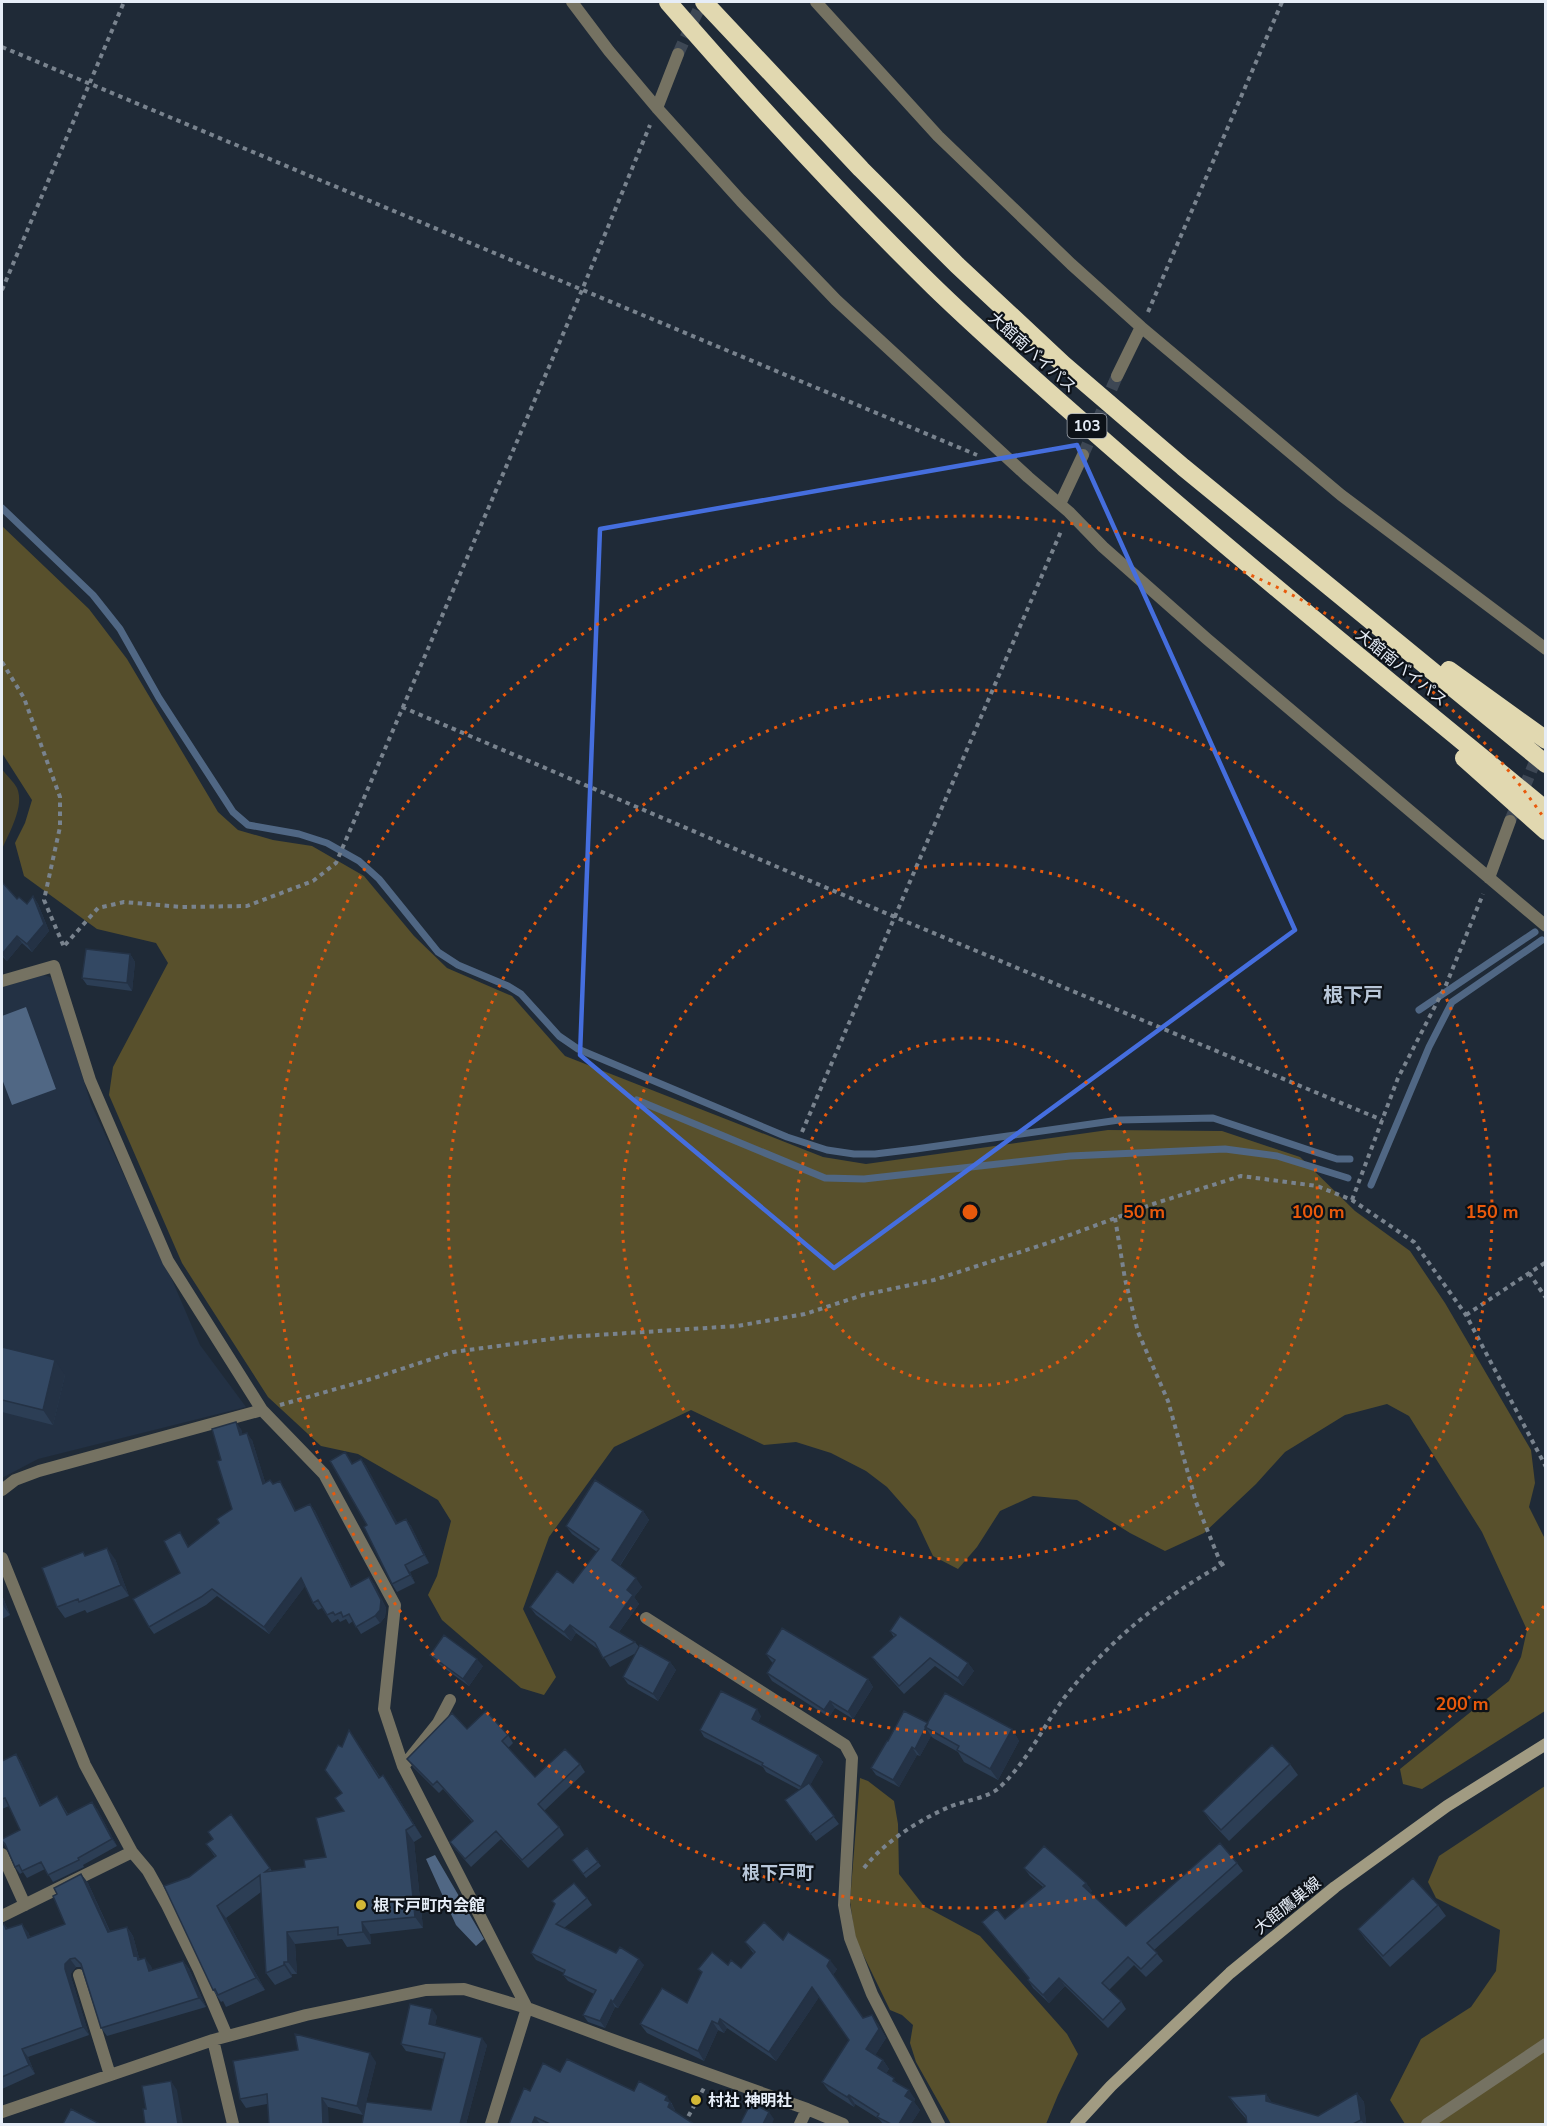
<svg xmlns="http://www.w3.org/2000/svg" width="1547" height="2126" viewBox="0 0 1547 2126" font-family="'Nunito Sans','Noto Sans JP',sans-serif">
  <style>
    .built { fill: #233144 }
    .green { fill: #464129 }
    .forest { fill: #58502c }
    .water { fill: #506784 }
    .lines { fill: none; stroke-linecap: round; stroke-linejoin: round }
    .stream { stroke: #506784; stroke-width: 7 }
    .street-tunnel { stroke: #3d4754; stroke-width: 12; stroke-dasharray: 12 6; stroke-linecap: butt }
    .path { stroke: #79838e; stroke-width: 4; stroke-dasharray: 4.5 4.5; stroke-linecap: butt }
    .street { stroke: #757262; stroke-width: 12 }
    .secondary { stroke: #a19b82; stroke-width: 12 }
    .highway { stroke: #e1d8b0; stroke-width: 18 }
    .wall { fill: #2c3e55 }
    .shaded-wall { fill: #243245 }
    .building { fill: #334863; stroke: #243245; stroke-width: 1.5 }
    .marked { fill: none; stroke: #456ede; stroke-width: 4.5; stroke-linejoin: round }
    .ring { fill: none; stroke: #e8590c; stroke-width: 3; stroke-dasharray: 3 6 }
    .poi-dot { fill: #d2b736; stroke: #0d1218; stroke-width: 2 }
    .labels { text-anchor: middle; stroke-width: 4.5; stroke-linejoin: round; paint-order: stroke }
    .shield { fill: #0d1218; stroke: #a5abb4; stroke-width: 1.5 }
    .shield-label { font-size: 15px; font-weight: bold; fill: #e6edf7 }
    .street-label { font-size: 16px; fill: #e6edf7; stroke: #0d1218 }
    .poi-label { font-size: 16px; font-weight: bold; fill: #e6edf7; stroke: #0d1218; text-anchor: start }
    .neighbourhood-label { font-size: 18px; font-weight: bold; fill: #b8c6d8; stroke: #0d1218 }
    .quarter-label { font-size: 20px; font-weight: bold; fill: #b8c6d8; stroke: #0d1218 }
    .centre { fill: #e8590c; stroke: #0d1218; stroke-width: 3 }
    .ring-label { font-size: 18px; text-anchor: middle; font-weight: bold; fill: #e8590c; stroke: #0d1218; stroke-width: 4.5; stroke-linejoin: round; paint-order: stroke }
  </style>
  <rect width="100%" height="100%" fill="#1f2a37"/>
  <path class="built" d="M44,975L52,978L91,1104L170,1275L200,1345L246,1407L38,1459L2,1478V987Z"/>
  <path class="green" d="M2,769C6,775 14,782 17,788C25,806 9,833 2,849Z"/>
  <path class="forest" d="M2,526L89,609L127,659L218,812L238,830L273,840L312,846L364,876L414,936L447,968L512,996L565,1056L823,1157L866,1164L1108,1130L1222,1131L1300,1157L1355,1211L1410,1251L1445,1303L1531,1450L1535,1483L1529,1507L1545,1539V1711L1422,1789L1403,1784L1400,1769L1509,1681L1521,1657L1527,1630L1482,1532L1409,1416L1387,1404L1345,1415L1285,1452L1256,1484L1204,1533L1165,1551L1130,1533L1077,1500L1033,1496L1000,1511L977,1547L958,1569L933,1556L916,1520L887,1487L866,1471L831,1453L796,1442L764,1445L691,1410L614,1447L549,1537L523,1609L556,1677L544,1695L521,1688L442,1620L428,1595L437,1576L451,1521L438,1500L358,1454L321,1446L268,1397L182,1263L109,1095L113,1067L168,963L156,943L97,929L24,876L15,843L25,823L32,800L2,753Z
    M860,1778L868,1781L894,1801L898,1824L899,1874L924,1906L980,1936L1067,2034L1078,2054L1058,2095L1046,2124H951L916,2062L910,2043L913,2025L902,2015L890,2010L855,1938L850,1901Z
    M1545,1786V2124H1405L1390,2100L1421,2039L1471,2007L1496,1971L1500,1930L1436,1898L1428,1882L1439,1856Z"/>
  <path class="water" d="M26,1007L56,1089L12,1105L2,1079V1016Z
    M435,1855L484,1939L476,1946L456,1925L426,1859Z"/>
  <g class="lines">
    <path class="stream" d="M2,508L93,595L120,629L159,698L233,812L248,825L299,834L327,843L359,861L379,879L438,952L458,965L508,986L521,994L559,1036L578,1049L787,1137L827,1150L854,1154H875L916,1149L1119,1120L1213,1118L1312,1151L1337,1159H1350
      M1419,1010L1535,932
      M637,1100L825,1178L864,1179L1070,1156L1225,1149L1277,1156L1348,1178
      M1371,1185L1429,1047L1452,1002L1542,940"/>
    <path class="street-tunnel" d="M678,54L702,2
      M1083,455L1117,376
      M1510,821L1540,750"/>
    <path class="path" d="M2,47L977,455
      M2,290L124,2
      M1148,312L1282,2
      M2,662L24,698L60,797V827L44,900L64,947
      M402,707L895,917L1382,1120
      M65,945L98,908L124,902L182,907L247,906L313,881L336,863L582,290L650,125
      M802,1132L1062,529
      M1352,1200L1398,1078L1446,985L1483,894
      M1115,1218L1125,1279L1138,1332L1168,1401L1196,1502L1221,1564
      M1529,1273L1546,1298
      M1466,1315L1546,1262
      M280,1405L371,1379L453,1352L566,1337L737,1326L805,1314L863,1295L934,1280L1051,1242L1153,1204L1241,1176L1317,1186L1352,1200L1414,1242L1466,1315L1546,1467
      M864,1868C884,1842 919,1820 949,1807C963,1801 989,1798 1000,1787C1027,1762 1043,1727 1064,1698C1110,1639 1163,1597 1228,1561
      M684,2124L704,2088"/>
    <path class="street" d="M572,2L609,51L657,108L741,201L836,300L1028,477L1069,512L1103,547L1207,639L1546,926
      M816,2L938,136L1071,264L1141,327L1341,495L1546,649
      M657,108L678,54
      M1117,376L1141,327
      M1060,504L1083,455
      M1489,878L1510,821
      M2,981L54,966L90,1080L168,1261L262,1410L324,1474L395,1605L384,1709L403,1766L527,2008L491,2124
      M2,1490L15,1480L39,1471L262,1410
      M2,1558L85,1765L132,1852L148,1871L167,1905L198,1968L227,2036
      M646,1618L845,1745L852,1758L844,1905L850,1938L872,1994L939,2124
      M406,1763L438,1723L450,1700
      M2,1854L25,1905
      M2,1916L132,1852
      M79,1975L110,2075
      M213,2040L233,2124
      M2,2112L213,2040L306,2015L426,1990L464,1989L527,2008L624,2044L807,2109L843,2124
      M800,2124L807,2109
      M1427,2124L1546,2044"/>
    <path class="secondary" d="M1076,2124L1111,2086L1230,1973L1335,1887L1447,1806L1546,1744"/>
    <path class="highway" d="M668,2C753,100 841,196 934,287C996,347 1061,403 1126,460C1263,579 1405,694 1546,810
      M704,2L861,169L957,265L1063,364L1183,467L1546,764
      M1449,670L1546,740
      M1464,758L1546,831"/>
  </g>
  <path class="wall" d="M2,882L17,899L27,904L33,896L38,904L49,931L32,952L22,943L7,961L2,956Z
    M130,954L135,962L132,991L87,985L82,978Z
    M2,1347L65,1375L53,1425L2,1412Z
    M241,1429L242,1434L252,1440L265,1482L274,1484L285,1489L296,1511L310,1504L315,1511L352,1587L369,1577L374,1584L386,1608L385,1617L380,1623L361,1634L353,1621L349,1624L346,1619L340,1622L338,1619L332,1623L322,1608L318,1610L313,1603L305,1586L269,1634L217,1596L206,1605L154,1634L149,1627L180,1573V1532L189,1547L219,1523L232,1509L221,1460Z
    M361,1459L366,1466L397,1523L406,1519L411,1526L429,1563L410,1572L415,1583L397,1592L392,1584L367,1525L353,1463Z
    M643,1511L649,1520L620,1566L642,1587L634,1597L639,1604L619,1632L635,1642L639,1647L670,1662L676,1670L658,1701L628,1684L623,1677L636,1653L610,1667L599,1650L576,1633L571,1641L536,1615L530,1607L573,1583L597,1552L572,1534L566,1526Z
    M83,1552L86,1556L115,1559L129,1596L87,1613L85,1610L65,1618L57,1607Z
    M2,1595L10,1615L2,1619Z
    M890,1631L968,1663L974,1671L963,1686L935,1666L904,1694L877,1664L872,1657L894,1637Z
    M766,1654L868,1679L873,1687L853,1719L835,1708L829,1717L772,1681L767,1673L773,1663L771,1661Z
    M430,1655L483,1666L469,1686L436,1662Z
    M761,1716L758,1722L818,1755L823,1762L810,1785L839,1824L816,1841L785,1800L800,1790L766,1772L763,1767L704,1737L700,1730Z
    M928,1723L1012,1729L1019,1741L998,1780L964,1762L958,1752L933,1738L931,1736L920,1756L917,1755L899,1787L876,1775L871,1768L888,1741Z
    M467,1729L508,1735L513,1743L508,1748L535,1777L580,1764L585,1772L544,1811L559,1827L564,1835L528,1868L501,1839L471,1867L456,1850L450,1842L472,1822L443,1789L439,1793L413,1767L407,1759Z
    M349,1730L380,1777L391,1786L422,1837L414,1842L423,1928L370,1934L371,1944L347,1947L342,1939L295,1944L297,1974H292V1977L275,1985L266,1973L261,1892L226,1918L265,1990L226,2007L223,2001L221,2002L213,1990L189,1877L215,1857L206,1844L212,1839L231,1814L272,1871L305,1867L326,1857L344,1811L342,1793V1747Z
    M16,1754L21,1762L41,1805L57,1796L68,1814L97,1809L117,1846L83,1865L84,1867L53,1882L45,1869L27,1878L23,1872L20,1874L15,1867L6,1848L2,1841L20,1830L9,1806L2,1809V1761Z
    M1290,1764L1298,1775L1229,1841L1211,1822L1203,1811Z
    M587,1848L601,1866L586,1878L572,1860Z
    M1237,1863L1243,1871L1154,1950L1163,1961L1146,1977L1134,1965L1109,1990L1121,2001L1126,2009L1108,2028L1065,1986L1049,2003L1033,1988L1028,1980L1029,1979L982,1922L1005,1919L1043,1887L1030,1876L1024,1868L1086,1883L1092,1891L1090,1893L1126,1926Z
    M81,1874L88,1883L110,1931L127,1927L133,1936L139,1958L151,1966L152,1970L183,1961L189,1969L206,2007L107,2036L101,2028L81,1967H76L71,1973V1977L89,2035L28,2057L35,2074L2,2089V1925L4,1924L8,1929L28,1932L30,1937L65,1924L57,1894Z
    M587,1898L592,1905L564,1928L616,1953L644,1965L618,2008L615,2007L605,2028L588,2022L583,2015L594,1994L568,1981L563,1975L564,1973L536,1960L531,1953L555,1904Z
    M1438,1905L1446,1916L1390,1967L1366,1940L1358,1929Z
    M783,1940L837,1969L833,1975L863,2018L878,2024L886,2038L875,2055L883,2060L889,2069L886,2073L915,2099L914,2102L920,2110L911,2124H883L879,2119L855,2104L854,2107L829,2091L822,2082L849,2040L819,1997L776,2061L727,2028L724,2033L718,2030L704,2061L647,2033L640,2024L687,2003L702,1973L698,1969L728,1965L741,1968L754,1954L745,1942Z
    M437,2016L435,2025L487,2045L466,2124H362L363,2115L328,2107L267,2104L246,2108L240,2099L376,2062L366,2102L431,2110L444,2059L406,2051L401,2044Z
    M560,2072L634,2091L672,2103V2104L675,2110L674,2112L694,2124H509L530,2091Z
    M1357,2093L1364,2102L1366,2124H1247L1246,2119L1235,2106L1229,2097L1266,2094L1272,2103L1318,2116Z"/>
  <path class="shaded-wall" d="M33,896L38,904L49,931L32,952L27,944Z
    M17,936L22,943L7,961L2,954Z
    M130,954L135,962L132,991L127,983Z
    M55,1360L65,1375L53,1425L43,1410Z
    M236,1422L241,1429L245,1442L240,1435Z
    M247,1433L252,1440L268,1491L263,1484Z
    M361,1459L366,1466L402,1531L396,1524Z
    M280,1481L285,1489L300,1519L295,1511Z
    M310,1504L315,1511L356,1595L351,1587Z
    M643,1511L649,1520L618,1568L612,1560Z
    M406,1519L411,1526L429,1563L424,1555Z
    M107,1548L115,1559L129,1596L121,1585Z
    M405,1565L410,1572L415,1583L410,1575Z
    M369,1577L374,1584L386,1608L385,1617L380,1623L375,1616Z
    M301,1578L306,1585L269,1634L264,1627Z
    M636,1578L642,1587L634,1597L639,1604L616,1636L610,1627L627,1590Z
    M2,1595L10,1615L4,1607L2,1601Z
    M570,1625L576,1633L571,1641L564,1632Z
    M477,1659L483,1666L469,1686L463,1679Z
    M670,1662L676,1670L658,1701L653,1694Z
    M968,1663L974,1671L963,1686L958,1678Z
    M868,1679L873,1687L853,1719L848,1712Z
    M830,1701L835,1708L829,1717L824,1710Z
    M757,1709L761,1716L756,1725L752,1719Z
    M926,1728L931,1736L920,1756L915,1749Z
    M1012,1729L1019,1741L998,1780L990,1769Z
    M912,1747L917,1755L899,1787L893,1780Z
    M16,1754L21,1762L45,1813L40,1806Z
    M818,1755L823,1762L806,1793L801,1787Z
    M383,1775L391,1786L422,1837L414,1825Z
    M92,1802L97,1809L117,1846L112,1839Z
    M406,1830L414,1842L423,1928L415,1917Z
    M81,1874L88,1883L114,1941L108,1932Z
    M1086,1883L1092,1891L1089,1895L1083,1886Z
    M217,1906L226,1918L265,1990L256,1978Z
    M362,1922L370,1934L371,1944L363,1932Z
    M22,1924L28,1932L34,1947L28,1938Z
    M127,1927L133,1936L139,1958L143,1964L134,1956Z
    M287,1932L295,1944L297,1974L288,1962Z
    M145,1958L151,1966L155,1980L149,1971Z
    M70,1959L76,1967L71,1973V1977L89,2035L83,2027L65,1969V1964Z
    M639,1959L644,1965L618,2008L613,2002Z
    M830,1960L837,1969L833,1975L827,1966Z
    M183,1961L189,1969L206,2007L199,1998Z
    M284,1962L292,1974V1977L284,1965Z
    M1059,1978L1065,1986L1049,2003L1043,1995Z
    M812,1987L819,1997L776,2061L769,2052Z
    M611,2000L615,2007L605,2028L600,2021Z
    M432,2009L437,2016L434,2031L429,2024Z
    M872,2015L878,2024L886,2038L873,2059L866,2049Z
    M720,2019L727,2028L724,2033L718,2024Z
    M712,2021L718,2030L704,2061L698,2051Z
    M482,2038L487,2045L466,2124H460Z
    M22,2049L28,2057L35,2074L29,2065Z
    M370,2053L376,2062L363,2115L357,2106Z
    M883,2060L889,2069L884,2077L878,2068Z
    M171,2081L177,2090L183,2124H178Z
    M909,2090L915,2099L914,2102L920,2110L911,2124H899L905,2096Z
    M1357,2093L1364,2102L1366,2124H1364L1361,2120Z
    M1266,2094L1272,2103L1266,2101Z
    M849,2095L855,2104L854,2107L847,2097Z
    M667,2096L675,2110L673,2115L668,2107L665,2100Z
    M322,2098L328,2107L329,2124H323Z
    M769,2112L774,2119L772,2124H763Z
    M535,2117L540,2124H532Z"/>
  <path class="building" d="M2,882L17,899L19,897L27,904L33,896L44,924L27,944L17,936L2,954Z
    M86,949L130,954L127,983L82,978Z
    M2,1347L55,1360L43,1410L2,1400Z
    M236,1422L240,1435L247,1433L263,1484L270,1480L273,1484L280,1481L295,1511L310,1504L351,1587L369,1577L381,1600L380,1610L375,1616L356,1627L349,1614L343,1617L341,1612L335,1615L333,1612L327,1615L318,1600L313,1603L301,1578L264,1627L212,1589L201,1597L149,1627L133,1599L180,1573L164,1541L180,1532L188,1547L219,1523L217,1519L232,1509L217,1461L221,1460L212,1429Z
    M345,1452L352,1464L361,1459L396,1524L406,1519L424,1555L405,1565L410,1575L392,1584L364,1527L367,1525L330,1461Z
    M595,1480L643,1511L612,1560L636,1578L627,1590L633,1595L610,1627L635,1642L603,1658L595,1643L570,1625L564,1632L530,1607L557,1571L573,1583L599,1549L566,1526Z
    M107,1548L121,1585L79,1602L78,1599L57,1607L42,1568L83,1552L85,1556Z
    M900,1616L968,1663L958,1678L930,1658L899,1686L872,1657L896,1635L890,1631Z
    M782,1628L868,1679L848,1712L830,1701L824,1710L767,1673L775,1660L766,1654Z
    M444,1635L477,1659L463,1679L430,1655Z
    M640,1645L670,1662L653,1694L623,1677Z
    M721,1691L757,1709L752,1719L818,1755L801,1787L762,1765L763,1763L700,1730Z
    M945,1693L1012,1729L990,1769L957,1750L959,1746L925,1727Z
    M486,1711L508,1735L502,1741L535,1777L565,1749L580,1764L538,1804L559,1827L522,1860L496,1831L465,1859L450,1842L473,1821L437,1781L433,1785L407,1759L452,1713L467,1729Z
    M904,1711L928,1723L915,1749L912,1747L893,1780L871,1768L887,1741H888Z
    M349,1730L379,1778L383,1775L414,1825L406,1830L415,1917L362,1922L363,1932L338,1935V1927L287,1932L288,1962H284V1965L266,1973L260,1875L217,1906L256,1978L218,1995L215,1989L213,1990L164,1886L189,1877L216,1856L206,1844L213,1839L208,1832L231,1814L270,1868L265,1872L305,1867L304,1860L326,1857L316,1818L344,1811L335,1798L342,1793L325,1770L338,1745L342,1747Z
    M1272,1745L1290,1764L1221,1830L1203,1811Z
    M16,1754L40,1806L57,1796L67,1815L92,1802L112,1839L78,1858L79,1860L48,1875L41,1862L22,1871L19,1865L15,1867L5,1844L2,1841V1839L20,1830L5,1798L2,1799V1761Z
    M809,1783L834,1816L810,1834L785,1800Z
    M1220,1843L1237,1863L1147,1943L1157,1953L1141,1969L1128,1957L1102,1983L1121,2001L1103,2020L1059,1978L1043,1995L1028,1980L1029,1978L982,1922L997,1909L1005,1919L1045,1886L1024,1868L1044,1846L1086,1883L1083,1886L1126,1926Z
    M587,1848L598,1862L583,1874L572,1860Z
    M81,1874L108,1932L127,1927L134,1956L137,1955L138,1960L145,1958L149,1971L183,1961L199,1998L101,2028L81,1964L75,1958L70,1959L65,1964V1969L83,2027L22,2049L29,2065L2,2077V1925L4,1924L6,1929L22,1924L28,1938L65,1924L53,1896L57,1894L54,1888Z
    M1413,1878L1438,1905L1383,1956L1358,1929Z
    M574,1883L587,1898L556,1924L616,1953L620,1947L639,1959L613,2002L611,2000L600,2021L583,2015L596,1990L563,1975L565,1970L531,1953L555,1904L552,1901Z
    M764,1922L783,1940L788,1932L830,1960L827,1966L863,2018L872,2015L879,2029L866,2049L883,2060L878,2068L894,2078L893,2081L909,2090L905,2096L913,2101L899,2124H891L877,2117L879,2114L849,2095L847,2097L822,2082L849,2040L812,1987L769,2052L720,2019L718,2024L712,2021L698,2051L640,2024L662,1988L687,2003L702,1972L698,1969L712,1952L728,1965L731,1960L741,1968L755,1952L745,1942Z
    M410,2004L432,2009L429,2024L482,2038L460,2124H462H362L366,2102L431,2110L445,2053L401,2044Z
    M295,2034L370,2053L357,2106L322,2098L323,2124H269L267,2094L240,2099L233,2061L298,2050Z
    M567,2059L634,2091L639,2081L667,2096L665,2100L670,2102L668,2107L694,2124H550L535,2117L532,2124H509L524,2088L530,2091L543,2063L560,2072Z
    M171,2081L178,2124H145L143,2109H146L142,2086Z
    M1357,2093L1361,2120L1353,2124H1247L1246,2116L1229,2097L1266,2094V2101L1318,2116Z
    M751,2103L769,2112L763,2124H740Z
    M71,2109L100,2124H63Z"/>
  <path class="marked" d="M1077,445L1295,930L834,1268L580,1055L600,529Z"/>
  <g class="ring">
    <circle cx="970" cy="1212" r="174"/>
    <circle cx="970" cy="1212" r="348"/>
    <circle cx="970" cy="1212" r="522"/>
    <path d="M1544 1606A696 696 0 1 1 1544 818"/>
  </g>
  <g class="poi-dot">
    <circle cx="361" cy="1905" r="6"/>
    <circle cx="696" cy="2100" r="6"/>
  </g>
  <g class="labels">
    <rect class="shield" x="1067.5" y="414" width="39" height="24" rx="4.5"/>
    <g class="shield-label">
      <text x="1087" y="431">103</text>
    </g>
    <g class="street-label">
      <text transform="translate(1033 352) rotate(42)" y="6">大館南バイパス</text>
      <text transform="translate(1402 667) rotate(39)" y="6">大館南バイパス</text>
      <text transform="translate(1287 1905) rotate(-39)" y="6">大館鷹巣線</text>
    </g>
    <g class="poi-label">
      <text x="373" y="1911">根下戸町内会館</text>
      <text x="708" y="2106">村社 神明社</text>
    </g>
    <g class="neighbourhood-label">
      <text x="778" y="1879">根下戸町</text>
    </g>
    <g class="quarter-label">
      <text x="1353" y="1002">根下戸</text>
    </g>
  </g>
  <circle cx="970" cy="1212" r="9" class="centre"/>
  <g class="ring-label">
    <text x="1144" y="1218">50 m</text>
    <text x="1318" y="1218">100 m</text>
    <text x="1492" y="1218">150 m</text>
    <text x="1462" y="1710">200 m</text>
  </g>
  <rect width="1547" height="2126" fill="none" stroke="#e6edf7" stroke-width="6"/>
</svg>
